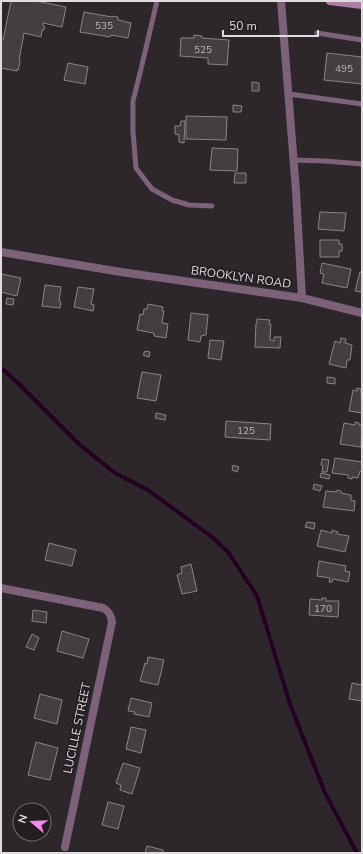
<svg xmlns="http://www.w3.org/2000/svg" width="363" height="854" viewBox="0 0 363 854" font-family="'Nunito Sans',sans-serif">
  <style>
    .lines { fill: none; stroke-linecap: round; stroke-linejoin: round }
    .stream { stroke: #260022; stroke-width: 4 }
    .building { fill: #443e42; stroke: #8a8388 }
    .lane { stroke: #7d6178; stroke-width: 5 }
    .street { stroke: #7d6178; stroke-width: 8 }
    .secondary { stroke: #ac80a4; stroke-width: 8 }
    .labels { text-anchor: middle; stroke-width: 3.5; stroke-linejoin: round; paint-order: stroke }
    .number-label { font-size: 10px; fill: #b8b4b8 }
    .street-label { font-size: 12px; fill: #dfdcdf; stroke: #231e22 }
  </style>
  <rect width="100%" height="100%" fill="#2d272c"/>
  <g class="lines">
    <path class="stream" d="M1,368L18,383L80,445L115,473L148,490L212,537L228,552L257,596L290,704L325,793L357,853"/>
  </g>
  <path class="building" d="M11,1H36L66,7L62,27L43,23V26L45,27L44,30H42L41,37L24,33L19,60H20V63L18,70L17,69V71L1,68V40H3Z
    M84,12L112,17L113,16L118,17V20L131,23L128,38L111,35L110,37L80,32Z
    M194,35L202,36V38L229,40L227,65L208,64V58L180,56L181,38H194Z
    M327,53L362,57V84L324,80Z
    M68,63L88,67L85,84L64,80Z
    M252,82L259,83V91H252Z
    M233,105L242,106L241,112H233Z
    M186,116L227,117L226,140L186,139Z
    M181,121H185L184,143L179,142V135L175,134V126H180Z
    M212,148L238,149L237,171L210,170Z
    M235,173H246V183H234Z
    M320,212L346,213L344,231L318,229Z
    M320,240H339V244H342V251H339V257H320Z
    M322,263L351,269L347,288L322,283L324,274L320,273Z
    M360,272H362V292L355,291Z
    M1,274L21,278L17,296L1,292Z
    M45,285L61,287L59,301L61,302L60,308L42,306Z
    M78,287L94,289L91,304L94,305L93,311L74,307Z
    M7,298L14,299L13,305L6,304Z
    M148,304L163,307L162,311H164L162,323L168,324L166,338L154,336V333L137,330L140,314L143,315L144,309H147Z
    M191,313L208,315L206,335L201,336L200,342L188,340Z
    M257,319L270,320L269,324H271L270,340L274,341V337H281L280,348L255,347L256,323H257Z
    M341,338L346,339L345,343L352,345L350,360H347L346,368L329,364L335,341L340,343Z
    M210,340L224,341L221,360L208,358Z
    M145,351L150,352L149,357L143,355Z
    M142,372L161,375L156,401L137,398Z
    M327,377L335,378V384L327,383Z
    M357,388L361,389L362,413L349,411L353,390L357,391Z
    M156,413L166,415L165,420L155,418Z
    M226,421L271,424L270,440L225,437Z
    M355,422L359,423V425H362L361,447L340,444L344,423L355,425Z
    M335,458L362,462V472L360,471L358,478L352,477V479L348,478V475L332,473Z
    M322,459L329,460L327,472H322L323,466L321,465Z
    M233,465L239,467L237,472L232,470Z
    M321,473L330,475L329,479L320,477Z
    M314,484L322,486L320,491L313,489Z
    M337,490L341,491V493L351,495V500L355,501L354,511L323,507L326,491L337,492Z
    M307,522L315,523L314,529L305,527Z
    M321,530L332,533V530L338,532L337,534L349,536L345,552L317,546Z
    M49,543L76,550L72,566L45,560Z
    M319,561L346,566L345,571L350,572L348,582L333,579L332,582H329L330,578L317,576Z
    M191,564L197,591L182,594L177,575L182,573L181,567Z
    M322,598H326V601H339L338,617L309,615L310,599L322,600Z
    M33,610L47,612L46,623L32,621Z
    M62,631L89,639L83,658L57,651Z
    M32,634L39,638L34,650L26,647Z
    M148,657L164,660L158,685L140,681L145,663L147,664Z
    M352,683L362,685V701L349,699Z
    M40,694L62,700L57,724L34,718Z
    M131,698L152,703L149,717L134,714L135,712L128,711Z
    M131,727L146,730L141,753L126,749Z
    M36,742L58,748L50,780L28,775Z
    M123,763L140,768L132,794L120,790L121,785L116,783Z
    M108,802L124,806L118,829L102,825Z
    M147,846L163,850V853H145Z"/>
  <g class="lines">
    <path class="lane" d="M157,1L141,69L133,101V132L136,168L152,189L172,200L189,205L212,206
      M317,33L362,40
      M289,94L362,104
      M294,160L325,161L362,164"/>
    <path class="street" d="M281,1L296,191L302,298
      M1,252L121,272L302,298L362,313
      M1,588L103,608C109,611 111,615 112,622L65,847"/>
    <path class="secondary" d="M330,1L362,5"/>
  </g>
  <g class="labels">
    <g class="number-label">
      <text x="104" y="29">535</text>
      <text x="203" y="53">525</text>
      <text x="344" y="72">495</text>
      <text x="246" y="434">125</text>
      <text x="323" y="612">170</text>
    </g>
    <g class="street-label">
      <text transform="translate(241 277) rotate(8)" y="4">BROOKLYN ROAD</text>
      <text transform="translate(77 728) rotate(-78)" y="4">LUCILLE STREET</text>
    </g>
  </g>
  <rect width="363" height="854" fill="none" stroke="#dfdcdf" stroke-width="4"/>
  <g transform="translate(32 822) rotate(289)"><circle r="19" fill="#231e22" stroke="#6e6a6e"/>
  <path d="M0-3L7 15L0 10L-7 15Z" fill="#f987e9"/>
  <text y="-6" font-size="11" font-weight="bold" text-anchor="middle" fill="#dfdcdf">N</text>
  </g>
  <path d="M223 30v6h95v-6" fill="none" stroke="#dfdcdf" stroke-width="2"/>
  <text x="229" y="30" font-size="12" fill="#dfdcdf" stroke="#231e22" stroke-width="3" paint-order="stroke">50 m</text>
</svg>
